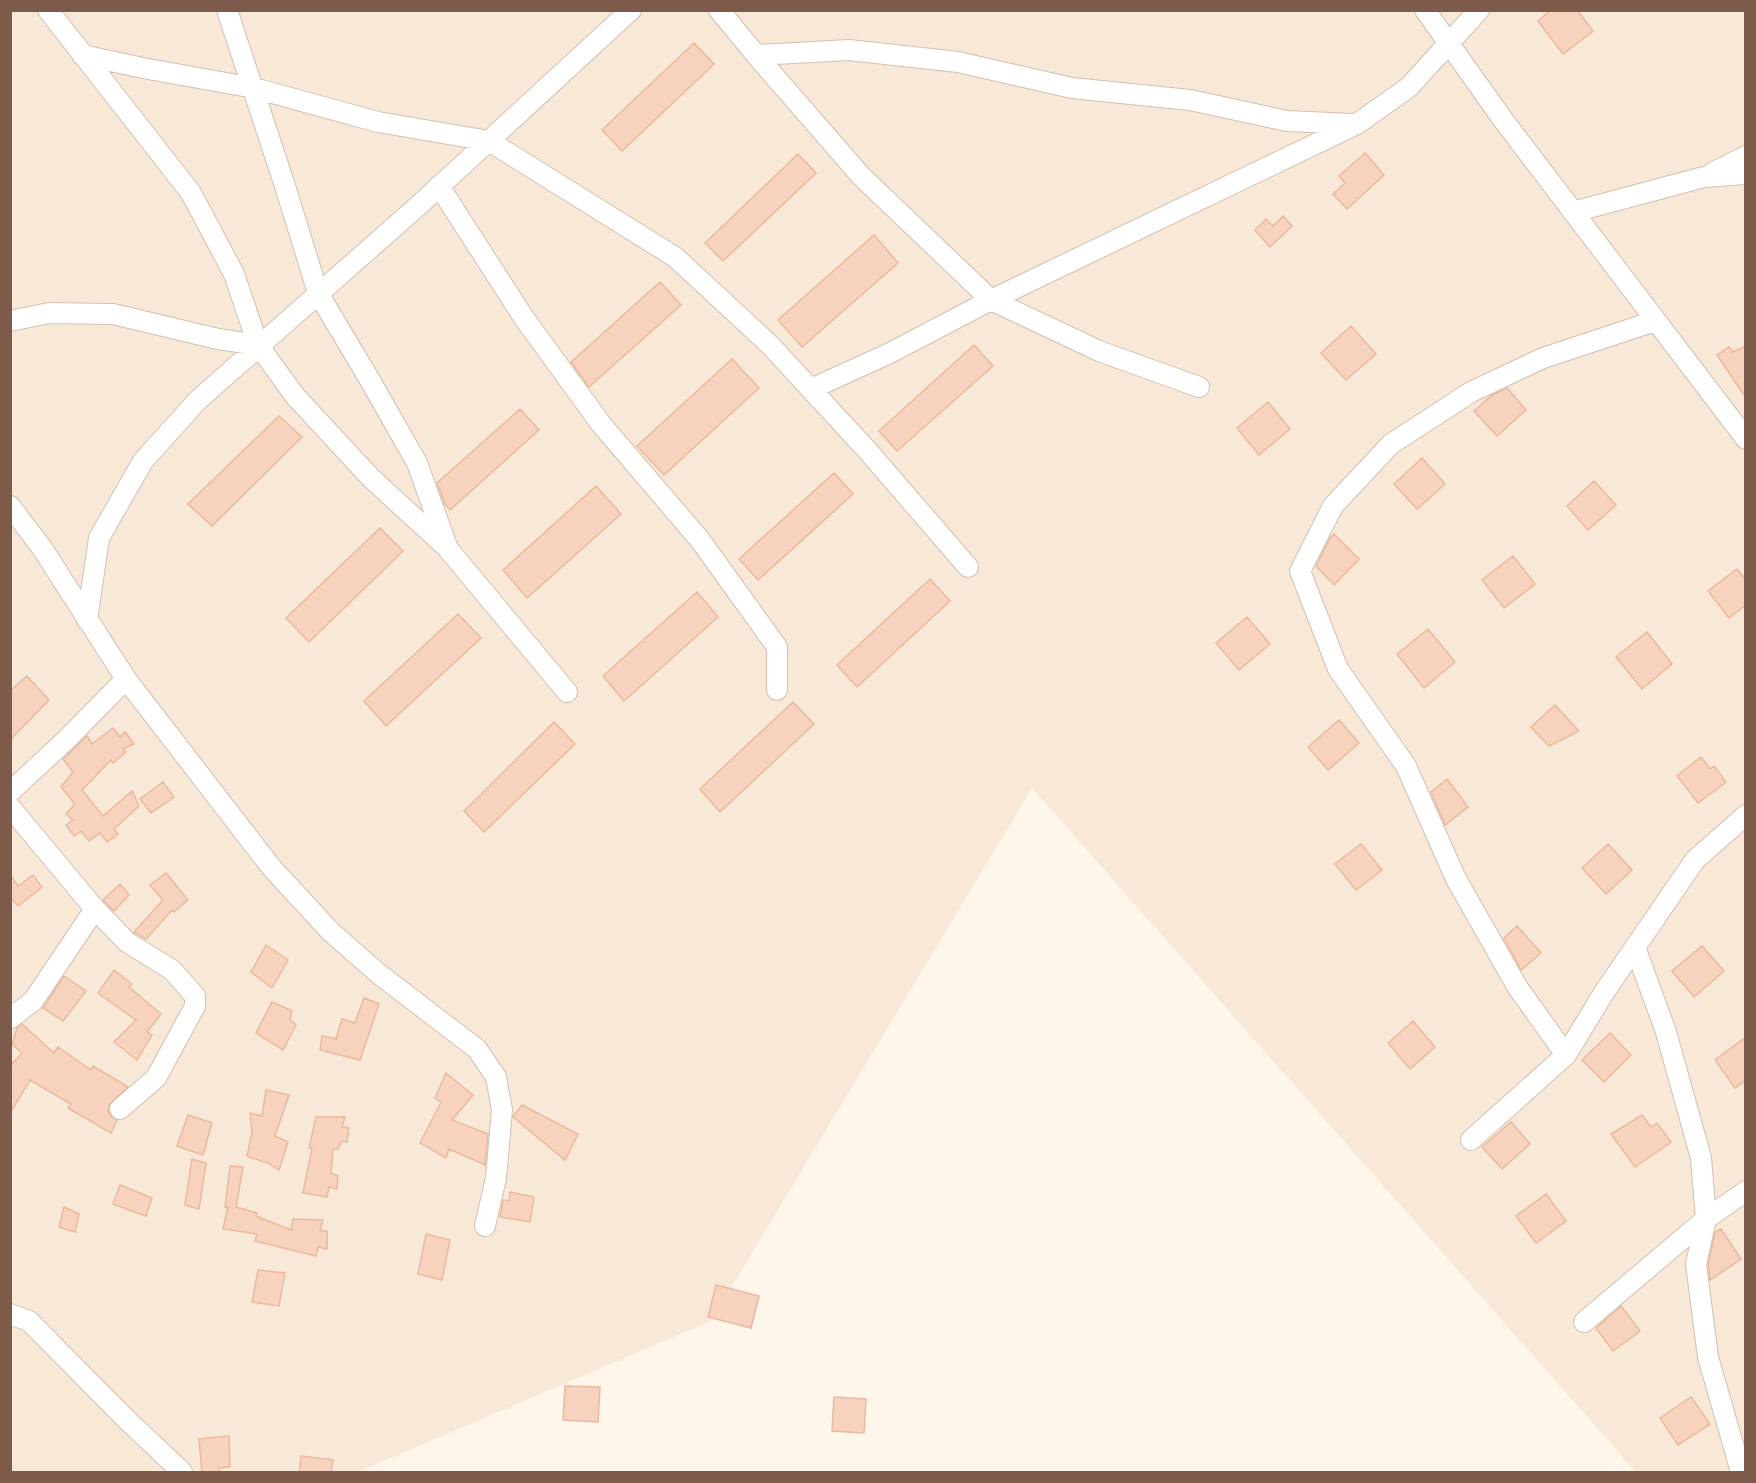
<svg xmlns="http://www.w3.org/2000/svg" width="1756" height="1483" viewBox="0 0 1756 1483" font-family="'PT Sans',sans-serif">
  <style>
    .residential { fill: #f7e8d8 }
    .building { fill: #f7d3bf; stroke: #ebb99d; stroke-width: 1.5 }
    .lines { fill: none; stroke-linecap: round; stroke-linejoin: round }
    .street-casing { stroke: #d5bfb0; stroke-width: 22 }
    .street { stroke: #fff; stroke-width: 20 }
  </style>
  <rect width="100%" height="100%" fill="#fef6ea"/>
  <path class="residential" d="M10,11H1745V1472H1636L1032,788L711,1321L358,1472H11Z"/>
  <path class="building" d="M1551,10H1577L1593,31L1563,54L1538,21Z
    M694,43L714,64L622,151L602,130Z
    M1365,153L1384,175L1347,209L1333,194L1345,183L1339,176Z
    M798,154L816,173L723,261L705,243Z
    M1283,216L1292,226L1270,247L1255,230L1266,219L1273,226Z
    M874,235L898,263L802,347L778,320Z
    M660,282L681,305L589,387L571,362Z
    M1351,326L1376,354L1346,380L1321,353Z
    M974,345L993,366L897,451L879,431Z
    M1746,346V398L1717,355L1729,347L1733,352Z
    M732,359L759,388L664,475L637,446Z
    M1507,388L1526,410L1497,436L1474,411L1491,396Z
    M1268,402L1290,429L1259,455L1237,428Z
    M520,409L539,430L450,510L445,504L437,483Z
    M279,416L302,437L212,526L188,504Z
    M1422,458L1445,484L1417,509L1394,484Z
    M834,473L853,494L758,580L739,559Z
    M1594,481L1616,505L1588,530L1567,506Z
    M596,486L621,514L527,598L503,570Z
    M380,528L403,551L309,642L286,618Z
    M1334,534L1359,559L1334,585L1316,566L1330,538Z
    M1513,556L1535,584L1504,608L1482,580Z
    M1737,569L1746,580V605L1729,618L1708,591Z
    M930,579L950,601L857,687L837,665Z
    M697,592L718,617L624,701L603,676Z
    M458,614L481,638L386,726L364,701Z
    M1247,617L1270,644L1239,670L1216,643Z
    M1428,629L1455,662L1424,688L1397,654Z
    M1647,632L1672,664L1642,689L1616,657Z
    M27,676L49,700L10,740V691Z
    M793,702L814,724L720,812L700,789Z
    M1555,705L1579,731L1549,746L1531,727Z
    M1339,720L1359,743L1328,770L1308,747Z
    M554,722L575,744L484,832L464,811Z
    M113,728L120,737L125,732L134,744L123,749L126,752L113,763L111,760L82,790L103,816L132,791L139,806L114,829L118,834L107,842L100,833L89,841L81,831L74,836L66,825L73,820L66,814L75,804L61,787L73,772L63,759L87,736L92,744Z
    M1701,757L1710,769L1714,766L1726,782L1698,803L1677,776Z
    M1447,779L1468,807L1445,825L1431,792Z
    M163,782L174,797L151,813L140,799Z
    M1361,844L1382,870L1356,890L1335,864Z
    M1608,844L1632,870L1606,894L1582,868Z
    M166,873L188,900L174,912L172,910L146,939L134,932L163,900L150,885Z
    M10,875L18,886L33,875L42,887L18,906L10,897Z
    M120,884L129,895L114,911L103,900Z
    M1517,926L1541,953L1521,970L1504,938Z
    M266,945L288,960L272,988L251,972Z
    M1702,946L1724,971L1694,997L1672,971Z
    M114,970L132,984L129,987L161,1014L147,1032L152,1035L137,1060L114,1042L136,1020L98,993Z
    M64,976L86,991L63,1021L43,1008Z
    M364,998L379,1004L360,1060L320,1050L322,1036L336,1039L342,1019L355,1023Z
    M272,1002L292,1011L290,1020L296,1025L283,1050L256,1033Z
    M1413,1021L1435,1047L1410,1069L1388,1043Z
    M22,1024L54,1053L58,1047L91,1070L93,1066L128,1087L109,1105L108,1111L111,1116L117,1120L111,1133L68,1108L71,1104L30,1080L10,1113V1066L22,1053L12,1044L17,1028Z
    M1610,1033L1631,1055L1604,1082L1582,1060Z
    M1746,1037V1080L1735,1088L1715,1060Z
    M446,1073L473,1095L452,1120L488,1134L485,1165L449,1149L446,1158L420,1143L441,1102L435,1098Z
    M266,1090L289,1095L275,1136L288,1142L279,1170L270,1164L247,1156L252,1132L250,1113L262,1116Z
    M522,1105L578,1134L565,1160L513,1117Z
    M188,1115L212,1123L203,1155L177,1146Z
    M1642,1115L1651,1127L1657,1123L1671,1142L1635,1167L1611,1134Z
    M316,1117H345L342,1127L349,1128L347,1142L342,1141L338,1149H333L331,1173L338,1176L337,1189L329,1187L327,1197L303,1193L312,1148H309Z
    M1511,1122L1530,1144L1502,1169L1482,1147Z
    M192,1159L206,1163L199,1209L185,1205Z
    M230,1166L243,1167L236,1207L257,1213L256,1216L291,1230L293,1219L323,1220L320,1231H327V1249L318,1247L316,1256L255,1241L257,1234L223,1229L228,1207H225Z
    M120,1185L152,1198L146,1216L113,1204Z
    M510,1192L534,1197L530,1222L500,1217L503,1200L509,1201Z
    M1546,1194L1566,1221L1536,1243L1516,1216Z
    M64,1207L79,1214L75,1232L59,1227Z
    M1721,1229L1741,1259L1710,1280L1708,1265L1715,1232Z
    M426,1234L450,1240L442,1280L418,1274Z
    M258,1270L285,1273L279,1306L252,1302Z
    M716,1285L759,1296L751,1328L708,1317Z
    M1621,1306L1640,1331L1613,1351L1596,1328Z
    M565,1386L600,1387L598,1422L563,1420Z
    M834,1397L866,1399L864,1433L832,1431Z
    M1691,1397L1710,1424L1678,1445L1660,1418Z
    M229,1436L230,1467L219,1468V1473H202L199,1439Z
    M301,1456L333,1460L331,1473H299Z"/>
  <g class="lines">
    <g class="street-casing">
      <path id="street" d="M48,10L191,193L234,274L258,345
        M227,10L284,183L318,293L371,382L417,463L448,549L567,692
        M719,10L756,55L861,176L991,300L1099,351L1199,387
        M1425,10L1504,121L1746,439
        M82,55L143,68L254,88L378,122L489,141L675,257L770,345L867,450L968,567
        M756,55L849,50L958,62L1072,88L1190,100L1287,121L1353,124
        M1712,173L1746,156
        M439,186L524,318L601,424L700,540L777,647V690
        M1573,212L1704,177L1746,174
        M10,321L49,313L113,314L218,339L258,345L295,396L371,478L444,545
        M811,389L890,353L991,300L1357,124L1409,87L1479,10
        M10,506L42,548L126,679L271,867L331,932L379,974L477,1049L496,1077L502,1110L496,1178L485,1226
        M87,620L99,538L143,461L198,400L418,206L631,10
        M10,792L66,740L126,679
        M10,807L95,909L127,942L172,970L195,996V1006L156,1078L120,1109
        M1635,947L1666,1032L1701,1158L1706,1219L1696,1264L1708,1357L1741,1472
        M11,1018L33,1001L95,909
        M1566,1055L1518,988L1456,879L1406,766L1338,669L1300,571L1333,506L1391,444L1471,392L1543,358L1655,321
        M1471,1140L1566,1055L1605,991L1695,860L1746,815
        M10,1314L29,1321L124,1417L182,1472
        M1584,1322L1706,1219L1746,1191"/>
    </g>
    <use href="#street" class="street"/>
  </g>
  <rect width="1756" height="1483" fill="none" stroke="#7d5a49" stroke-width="24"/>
</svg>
